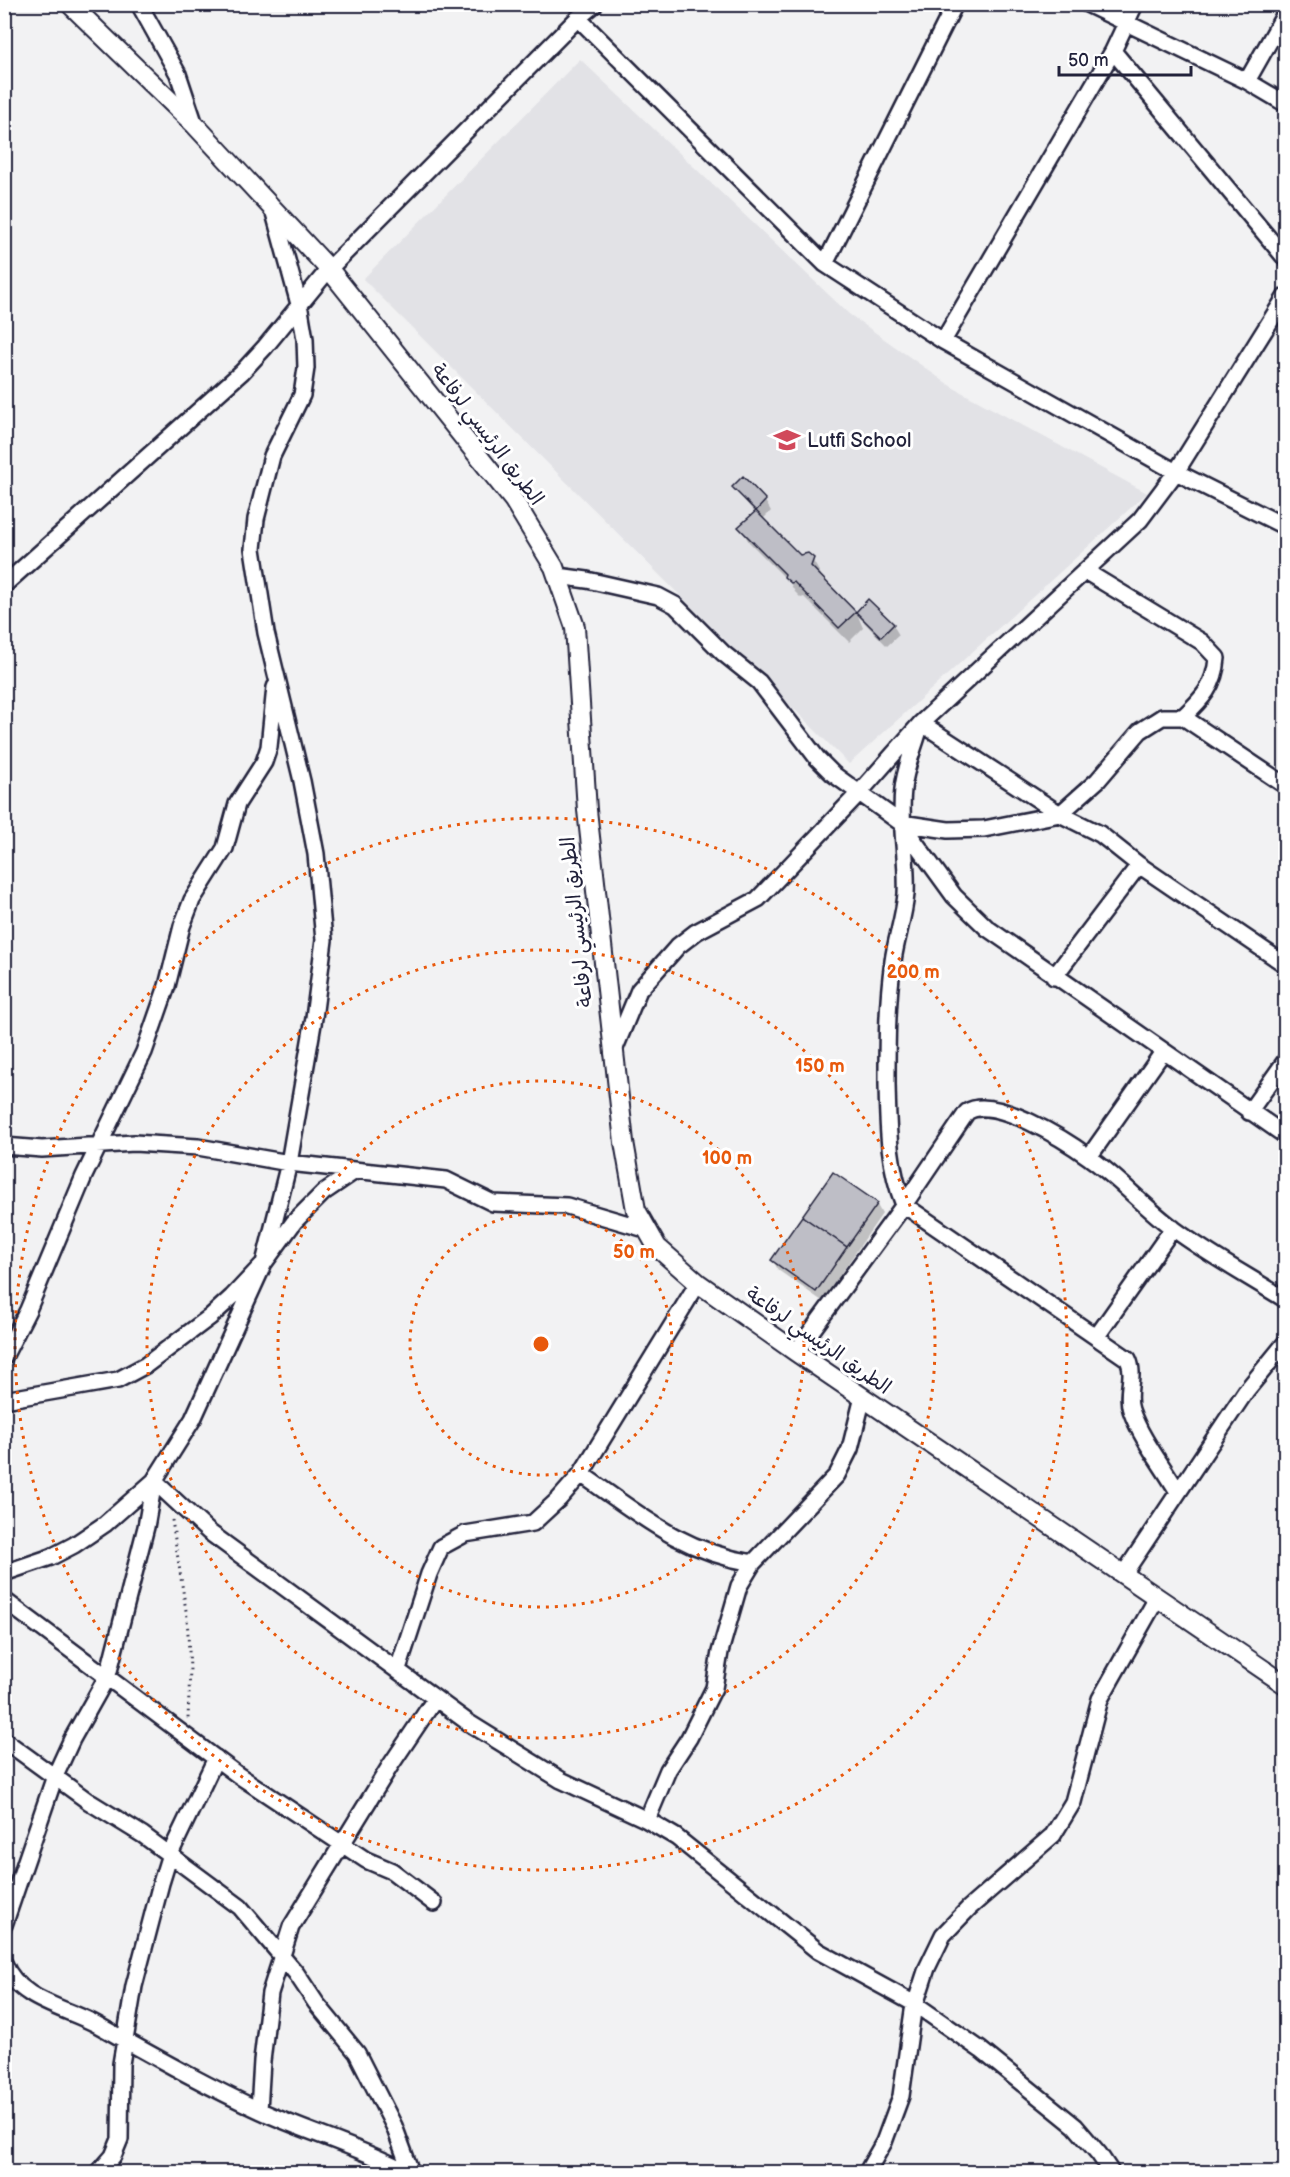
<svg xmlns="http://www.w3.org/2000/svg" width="1290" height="2177" viewBox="0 0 1290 2177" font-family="'Balsamiq Sans','Playpen Sans Arabic',sans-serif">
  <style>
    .built { fill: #e2e2e6 }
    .shadow { fill: #0003 }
    .building { fill: #bebec6; stroke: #22223b; stroke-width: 1.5 }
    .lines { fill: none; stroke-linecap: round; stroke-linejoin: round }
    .minor-casing { stroke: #22223b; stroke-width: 20 }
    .tertiary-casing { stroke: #22223b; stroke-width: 22 }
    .path { stroke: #22223b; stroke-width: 3; stroke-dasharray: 1.5 4.5; stroke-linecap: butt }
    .minor { stroke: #fff; stroke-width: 15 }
    .tertiary { stroke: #fff; stroke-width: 18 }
    .ring { fill: none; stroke: #e8590c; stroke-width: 3; stroke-dasharray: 3 6 }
    .labels { text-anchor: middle; stroke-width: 6; stroke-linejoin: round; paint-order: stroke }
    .street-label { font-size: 20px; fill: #22223b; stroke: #fff }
    .poi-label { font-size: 20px; fill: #22223b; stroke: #fff; text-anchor: start }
    .centre { fill: #e8590c; stroke: #fff; stroke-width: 3 }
    .ring-label { font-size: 18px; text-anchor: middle; font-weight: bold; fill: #e8590c; stroke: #fff; stroke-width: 6; stroke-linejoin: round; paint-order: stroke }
  </style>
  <rect width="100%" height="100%" fill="#f2f2f3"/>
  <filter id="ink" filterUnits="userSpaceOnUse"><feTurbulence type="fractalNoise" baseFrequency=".0167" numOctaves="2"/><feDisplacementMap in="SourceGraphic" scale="12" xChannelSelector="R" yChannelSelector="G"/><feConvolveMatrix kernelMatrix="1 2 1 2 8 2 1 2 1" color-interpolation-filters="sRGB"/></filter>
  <g filter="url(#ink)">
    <path class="built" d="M580,59L849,314L952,387L1147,493L849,764L363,279Z"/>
    <path class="shadow" d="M743,479L765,501L771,511L762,520L799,557L812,559L821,575L820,578L856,614L868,601L893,625L899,635L887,646L858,616L863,628L849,642L804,597L801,598L795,592L790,583L749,542L740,527L755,513L734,488Z
      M877,1205L882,1214L822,1301L778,1270L773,1260Z"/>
    <path class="building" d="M743,476L766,500L756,511L732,487Z
      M756,511L800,555L808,553L814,558L811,566L856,612L839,628L794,582L791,583L784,577L785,574L738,527Z
      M868,599L894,624L881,637L856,612Z
      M833,1172L878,1203L847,1247L802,1216Z
      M802,1216L847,1247L816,1292L771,1260Z"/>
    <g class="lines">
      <g class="minor-casing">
        <path id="minor" d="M139,4L178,74L195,125
          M1087,4L1247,81L1286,104
          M578,18L595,4
          M1113,51L1286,259
          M1247,81L1286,12
          M825,264L955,4
          M943,341L1113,51L1135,4
          M558,576L587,580L658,596L675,605L723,653L759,682L817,758L833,774L901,823L954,896L987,928L1286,1136
          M4,585L242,372L265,347L329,269L578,18L825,264L943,341L1176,472L1286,527
          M1183,717L1286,786
          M901,823L948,830L984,829L1060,814L1098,780L1140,731L1162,717H1183C1202,699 1215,686 1217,658L1202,642L1085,571
          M1054,977L1139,865
          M613,1053L639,990L678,946L696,932L758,899L860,792L921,723L1140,520L1176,472L1286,296
          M1249,1112L1286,1060
          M4,1146L42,1149L134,1143L198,1147L289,1163L446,1180L493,1203L567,1206L645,1229
          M1089,1157L1163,1052
          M1097,1336L1173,1228
          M796,1352L904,1205L967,1112C993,1094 1067,1141 1090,1158C1120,1179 1144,1207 1174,1229C1209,1255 1248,1276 1286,1300
          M4,1357L28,1310L84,1176L144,1052L167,986L182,926L192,900L225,848L237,804L264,762L269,747L275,687
          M4,1400L118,1380L146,1365L210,1317L232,1297L264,1263L294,1222L324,1192L355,1171
          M581,1474C639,1514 680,1551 753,1563
          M154,1481L209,1532L469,1723L561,1780L647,1820L676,1837L818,1951L915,2004L981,2050L1075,2126L1099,2154L1111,2172
          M1178,1492C1163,1466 1141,1439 1131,1410C1125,1392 1136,1376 1128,1359L904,1205C888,1165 888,1127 887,1084C887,1043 887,1003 893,961C896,939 904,917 906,894C908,859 899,825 903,789C905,767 915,746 921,723L1060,814L1100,834L1139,865L1286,965
          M4,1573L51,1557L74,1545L105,1524L154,1481L193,1419L264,1263L289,1163L314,1018L324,940L316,854L302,781L266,633L253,549L256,519L272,456L302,395L306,368L305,339L299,304L273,209
          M1123,1575L1246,1391L1286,1342
          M4,1600L238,1775L366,1860L392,1871L434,1903
          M398,1669L429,1574L441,1547L465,1534L533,1523L559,1499L581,1474L698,1283
          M4,1740L88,1801L143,1835L240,1907L296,1973L316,2003L357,2053L394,2126L411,2172
          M647,1820L668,1770L689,1738L714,1688L720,1652L739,1586L753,1563L837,1475L850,1449L863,1397
          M4,1925L55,1776L72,1739L108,1675L146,1527L154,1481
          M4,1963C18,2000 64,2007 96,2024C150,2054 204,2085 261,2111C309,2133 360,2147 407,2172
          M259,2110L262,2061L270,1993L291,1927L390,1766L435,1699
          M99,2172L113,2156L120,2139L121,2064L134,1986L161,1883L170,1854L216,1758
          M867,2172L884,2142L901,2096L913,2011L927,1968L943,1935L969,1908L1053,1835L1073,1802L1100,1699L1157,1598"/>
      </g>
      <g class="tertiary-casing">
        <path id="tertiary" d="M70,4L195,125L329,269L514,501L554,567L575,627L587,810L624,1142L636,1210L657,1247L698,1283L796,1352L1286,1685"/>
      </g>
      <path class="path" d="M172,1520L187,1617L190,1668L188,1719"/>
      <use href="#minor" class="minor"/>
      <use href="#tertiary" class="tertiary"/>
    </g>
  </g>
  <g class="ring">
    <circle cx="541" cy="1344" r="131"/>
    <circle cx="541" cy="1344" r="263"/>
    <circle cx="541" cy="1344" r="394"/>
    <circle cx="541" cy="1344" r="526"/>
  </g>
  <defs>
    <g id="school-bare" transform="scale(2.07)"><path d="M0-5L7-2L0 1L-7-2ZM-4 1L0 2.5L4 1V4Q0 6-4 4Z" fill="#d1495b" stroke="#fff" stroke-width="2.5" paint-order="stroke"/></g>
  </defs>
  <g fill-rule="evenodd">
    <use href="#school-bare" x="787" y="440"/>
  </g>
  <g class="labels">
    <g class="street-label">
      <text transform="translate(488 434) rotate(53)" y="7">الطريق الرئيسي لرفاعة</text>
      <text transform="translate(576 922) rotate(-96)" y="7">الطريق الرئيسي لرفاعة</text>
      <text transform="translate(819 1340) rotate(35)" y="7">الطريق الرئيسي لرفاعة</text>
    </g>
    <g class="poi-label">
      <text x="807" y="447">Lutfi School</text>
    </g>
  </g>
  <circle cx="541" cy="1344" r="9" class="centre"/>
  <g class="ring-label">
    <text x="913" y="978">200 m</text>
    <text x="820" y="1072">150 m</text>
    <text x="727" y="1164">100 m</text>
    <text x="634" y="1258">50 m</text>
  </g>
  <rect width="1290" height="2177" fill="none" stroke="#fff" stroke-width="24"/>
  <rect x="12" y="12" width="1266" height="2153" fill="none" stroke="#22223b" stroke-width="2" filter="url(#ink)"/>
  <path d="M1059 66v9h132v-9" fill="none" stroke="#22223b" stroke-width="3"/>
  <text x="1068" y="66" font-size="18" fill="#22223b" stroke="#ffffff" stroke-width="4.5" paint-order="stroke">50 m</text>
</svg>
